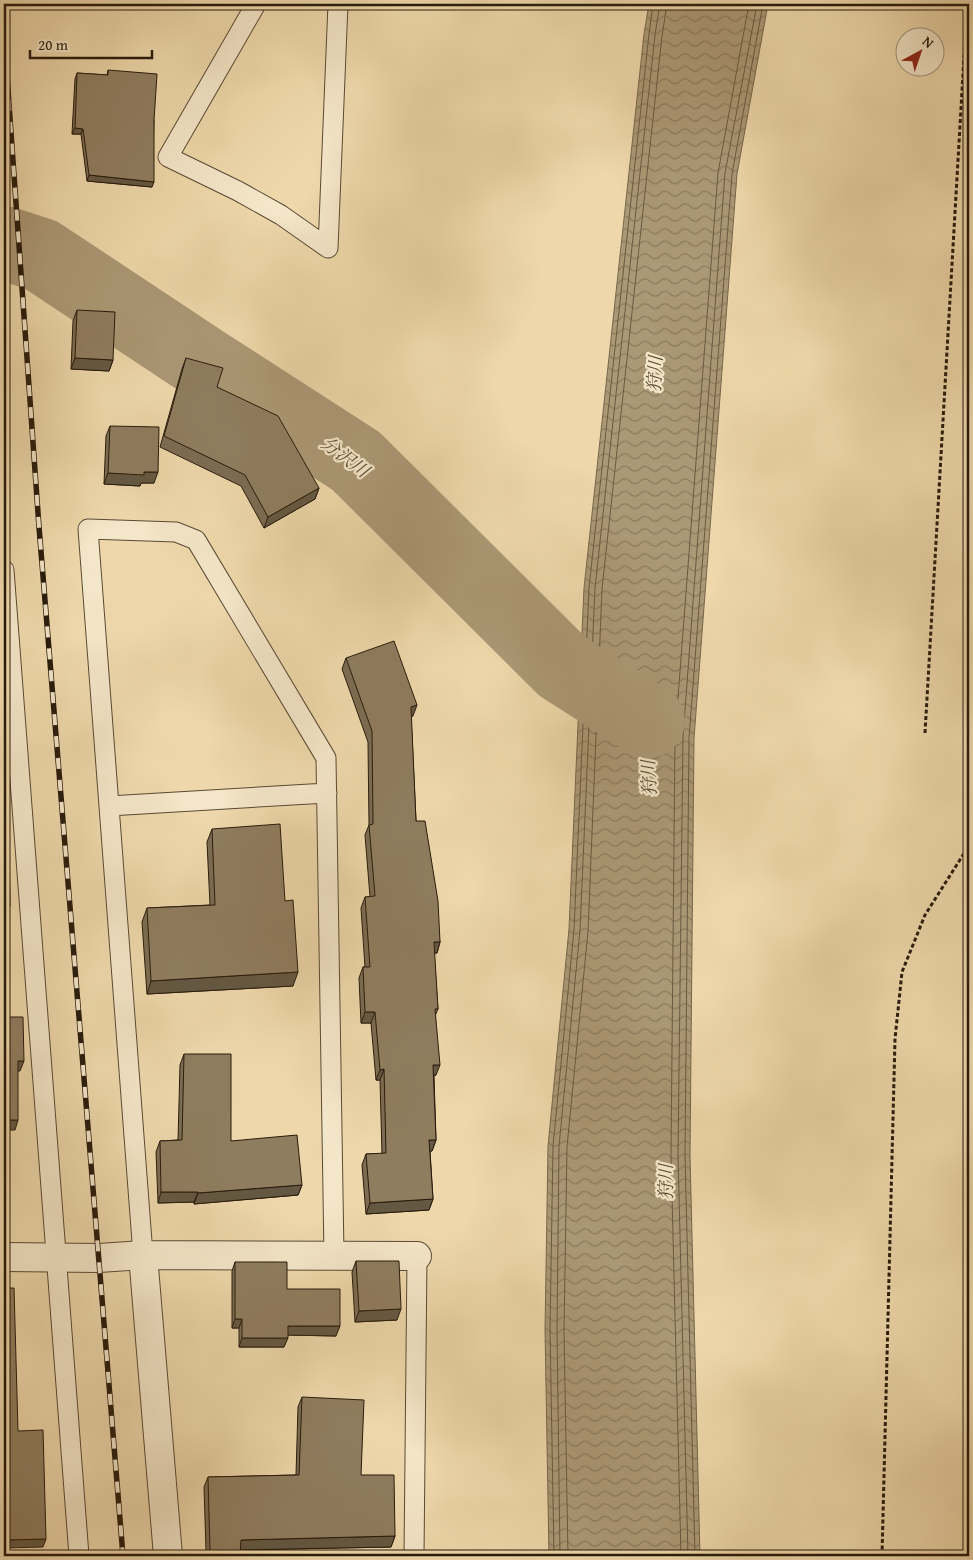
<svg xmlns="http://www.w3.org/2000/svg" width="973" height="1560" viewBox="0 0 973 1560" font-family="'Gentium Book Plus','Noto Serif JP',serif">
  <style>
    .water { fill: url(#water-waves); stroke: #77664b }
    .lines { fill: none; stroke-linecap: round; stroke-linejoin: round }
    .shore { stroke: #6a5a40; stroke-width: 1 }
    .river { stroke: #ab9875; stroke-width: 74 }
    .service-casing { stroke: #5a4a34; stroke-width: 21 }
    .minor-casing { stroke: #5a4a34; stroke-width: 30 }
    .path { stroke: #291b0c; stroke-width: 3; stroke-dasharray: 4 2.5; stroke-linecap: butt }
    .service { stroke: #f4e6c8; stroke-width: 19 }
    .minor { stroke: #f4e6c8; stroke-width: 28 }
    .rail-casing { stroke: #291b0c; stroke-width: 5.5 }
    .rail { stroke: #f4e6c8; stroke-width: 4; stroke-dasharray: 11; stroke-linecap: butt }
    .wall { fill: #7b6c52; stroke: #291b0c }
    .shaded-wall { fill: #645842; stroke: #291b0c }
    .building { fill: #8f7d5f; stroke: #291b0c }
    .labels { text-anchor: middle; stroke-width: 4.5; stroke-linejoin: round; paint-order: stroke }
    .water-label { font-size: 18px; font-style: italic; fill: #5d4d36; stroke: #f4e6c8 }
  </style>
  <defs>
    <pattern id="water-waves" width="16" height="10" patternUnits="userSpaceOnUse" patternTransform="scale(1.25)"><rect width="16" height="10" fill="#ab9875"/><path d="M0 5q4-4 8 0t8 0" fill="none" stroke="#8b7b5e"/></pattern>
  </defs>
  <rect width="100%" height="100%" fill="#eed8ab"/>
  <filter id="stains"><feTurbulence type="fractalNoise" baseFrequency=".004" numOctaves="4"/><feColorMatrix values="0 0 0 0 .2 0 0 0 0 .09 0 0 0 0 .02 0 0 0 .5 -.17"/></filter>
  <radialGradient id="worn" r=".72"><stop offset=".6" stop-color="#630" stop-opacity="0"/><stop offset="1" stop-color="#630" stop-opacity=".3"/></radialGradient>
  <path class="water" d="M649,4H768L737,174L694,738L690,1155L700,1556H549L545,1330L548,1146L569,929L584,588L644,34Z"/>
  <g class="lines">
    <path class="shore" d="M554,1556L550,1330L553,1146L574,930L589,588L649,34L653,4
      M560,1556L557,1330L559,1146L580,930L595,588L655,35L660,4
      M568,1556L564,1330L567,1147L588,931L602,589L662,36L667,4
      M681,1556L671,1155L675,737L718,173L749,4
      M688,1556L678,1155L683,737L725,173L757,4
      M695,1556L685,1155L689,738L732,174L763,4"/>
    <path class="river" d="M4,243L41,255L204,363L356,461L563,667L648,721"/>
    <g class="service-casing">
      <path id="service" d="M256,4L168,157L238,191L281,215L328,248
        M328,248L338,4
        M4,570L79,1556
        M109,806L327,793
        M143,1255L88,529L176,532L196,540L326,758L334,1255
        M414,1556L417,1256"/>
    </g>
    <g class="minor-casing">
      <path id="minor" d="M143,1255L168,1556
        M4,1257L99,1258L143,1255L417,1256"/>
    </g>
    <path class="path" d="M963,77L969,80
      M925,733L967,4
      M882,1556L895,1039L902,972L925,915L963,855L969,848"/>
    <use href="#service" class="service"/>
    <use href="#minor" class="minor"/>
    <g class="rail-casing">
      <path id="rail" d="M4,34L39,527L123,1556"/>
    </g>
    <use href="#rail" class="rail"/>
  </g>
  <path class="wall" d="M108,70L154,120L152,187L87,181L81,134H72L75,79L77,73L107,75Z
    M77,310L113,360L109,371L71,369L73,321Z
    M186,358L217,387L319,488L315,499L264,528L241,486L160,447L182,369Z
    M110,426L154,483H141L140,486L104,484L106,436Z
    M346,658L413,716H411L416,821L440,942L437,953H434L438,1009L435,1016L436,1075L434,1076L436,1140L432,1151H430L433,1199L429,1210L366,1214L362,1165L366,1154H382L380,1080H376L371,1023H361L359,978L363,967H365L361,908L365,897H370L365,835L369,825L368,742L342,669Z
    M212,829L285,901L293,986L147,994L142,922L147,908L210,905L207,842Z
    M184,1054L231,1141L302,1185L298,1195L194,1204V1202L158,1203L156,1152L160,1141L178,1140L180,1065Z
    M356,1261L397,1320L355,1322L352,1272Z
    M235,1262L287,1289L336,1336L288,1335L284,1347H239V1328H232V1271Z
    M302,1397L361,1475L395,1536L391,1547L241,1550L240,1556H200L202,1551H206L204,1487L208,1477L296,1475L298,1407Z"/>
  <path class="shaded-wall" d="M75,128L83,129L81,134H72Z
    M89,175L154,182L152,187L87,181Z
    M75,358L113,360L109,371L71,369Z
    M144,472H158L154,483H141L140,486L104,484L108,473Z
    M319,488L315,499L264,528L268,517Z
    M417,705L413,716L407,718L411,707Z
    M10,906L6,917H4V907Z
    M434,942H440L437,953H430Z
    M298,972L293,986L147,994L151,981Z
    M365,1012H375L371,1023H361Z
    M18,1061H24L20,1071H15Z
    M433,1065H440L436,1075L429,1076Z
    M384,1069L380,1080H376L380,1070Z
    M4,1120H18L15,1130H4Z
    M429,1140H436L432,1151H425Z
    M302,1185L298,1195L194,1204L198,1193Z
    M161,1192H198L194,1202L158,1203Z
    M433,1199L429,1210L366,1214L370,1203Z
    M401,1309L397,1320L355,1322L359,1311Z
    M235,1319H242L239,1328H232Z
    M288,1326H340L336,1336L284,1335Z
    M242,1338H288L284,1347H239Z
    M395,1536L391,1547L237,1550L241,1540Z
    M46,1539L43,1547L4,1548V1540Z"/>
  <path class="building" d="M108,70L157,74L154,120V182L89,175L83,129L75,128L77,73L108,75Z
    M77,310L115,312L113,360L75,358Z
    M186,358L223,368L217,387L278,416L319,488L268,517L245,475L164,436Z
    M110,426L159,427L158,472H144V475L108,473Z
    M394,641L417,705L411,707L416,821H425L438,901L440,942H434L438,1009H435L440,1065H433L436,1140H429L433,1199L370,1203L366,1154L386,1153L384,1069L380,1070L375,1012H365L363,967H370L365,897L375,896L369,825L373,824L372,731L346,658Z
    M280,824L285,901L293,900L298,972L151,981L147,908L215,905L212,829Z
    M4,841H9L10,906L4,907Z
    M4,1017H23L24,1061H18V1120H4Z
    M184,1054H231V1141L297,1135L302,1185L198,1193V1192H161L160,1141L182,1140Z
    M356,1261H399L401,1309L359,1311Z
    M235,1262H287V1289H340V1326H288V1338H242V1319H235Z
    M4,1288H14L18,1431L43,1430L46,1539L4,1540Z
    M302,1397L364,1400L361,1475H394L395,1536L241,1540L240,1556H202V1551H210L208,1477L299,1475Z"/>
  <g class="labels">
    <g class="water-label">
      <text transform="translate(655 374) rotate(-87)" y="6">狩川</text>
      <text transform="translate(345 457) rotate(37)" y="6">分沢川</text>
      <text transform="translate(649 778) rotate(-93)" y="6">狩川</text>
      <text transform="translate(666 1182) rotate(-90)" y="6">狩川</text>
    </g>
  </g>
  <rect width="973" height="1560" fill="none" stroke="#eed8ab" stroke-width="20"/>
  <rect x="5" y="5" width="963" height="1550" fill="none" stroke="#291b0c" stroke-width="2.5"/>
  <rect x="10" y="10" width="953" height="1540" fill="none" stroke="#291b0c"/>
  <g transform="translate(920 52) rotate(40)"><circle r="24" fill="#f4e6c8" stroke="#a3957d"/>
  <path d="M0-4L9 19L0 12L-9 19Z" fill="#8f2418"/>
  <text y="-8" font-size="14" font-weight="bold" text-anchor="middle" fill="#291b0c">N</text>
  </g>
  <path d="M30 50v8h122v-8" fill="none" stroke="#291b0c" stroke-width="2.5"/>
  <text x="38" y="50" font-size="15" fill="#291b0c" stroke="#f4e6c8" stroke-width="4" paint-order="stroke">20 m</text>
  <rect width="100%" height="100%" filter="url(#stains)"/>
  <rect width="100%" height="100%" fill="url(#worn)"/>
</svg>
